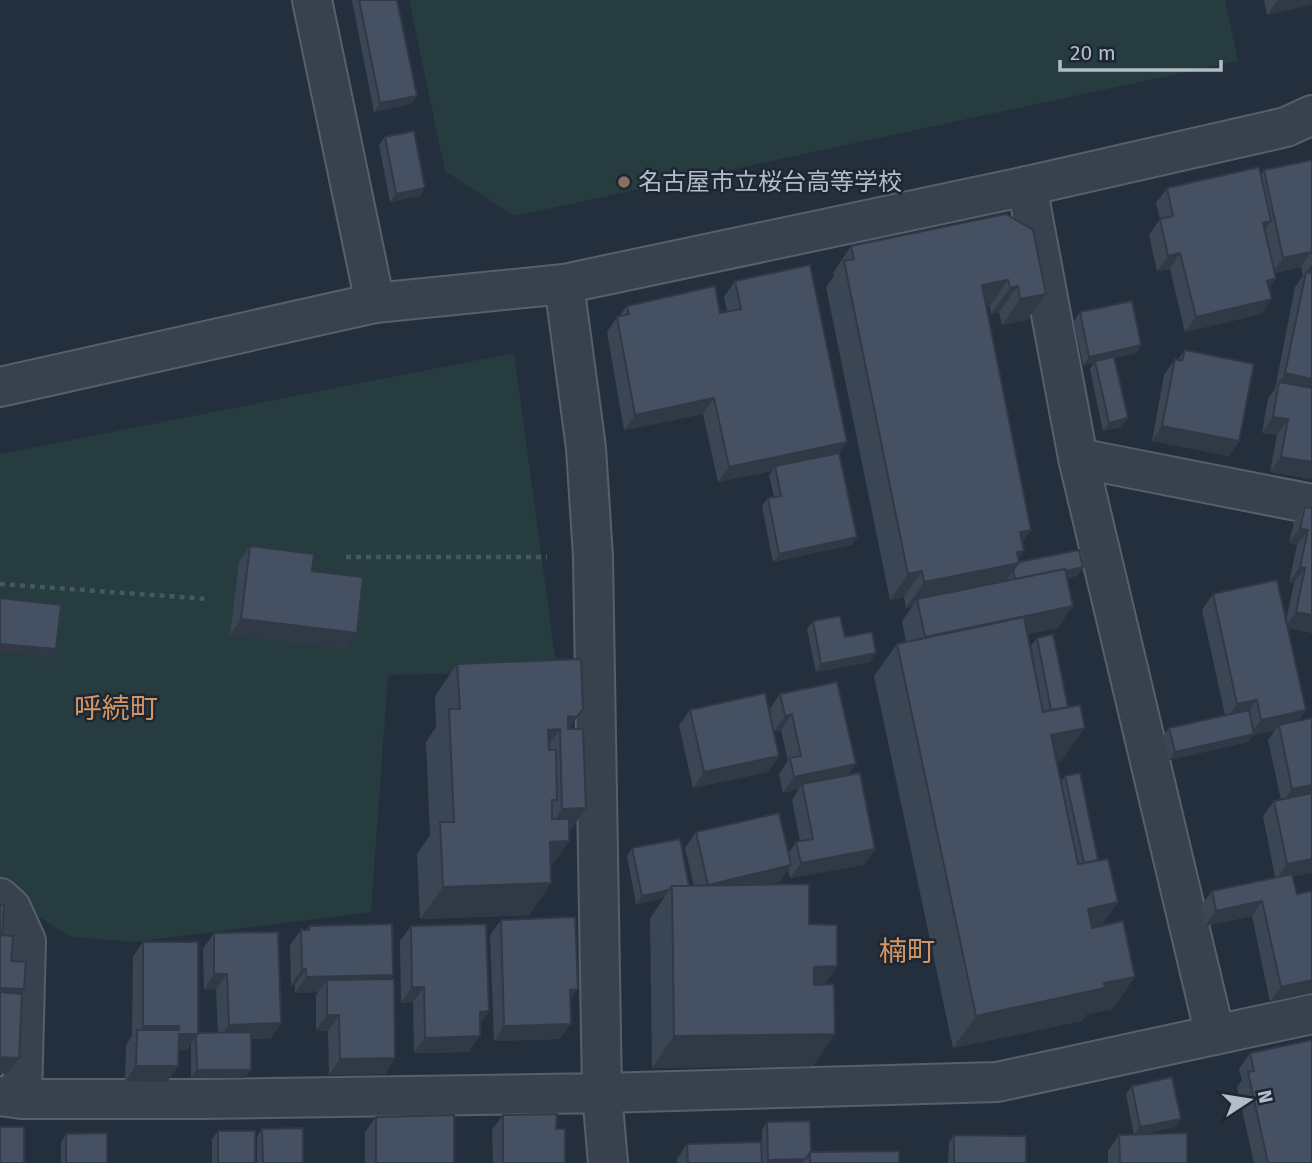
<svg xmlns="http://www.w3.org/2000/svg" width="1312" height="1163" viewBox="0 0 1312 1163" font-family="'Fira Sans','Noto Sans JP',sans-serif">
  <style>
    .green { fill: #263c3f }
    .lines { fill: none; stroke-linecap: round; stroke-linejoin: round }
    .minor-casing { stroke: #565f6c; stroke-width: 42 }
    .tertiary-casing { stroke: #565f6c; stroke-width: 42 }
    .path { stroke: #44595c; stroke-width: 4.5; stroke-dasharray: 5 5; stroke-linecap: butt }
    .minor { stroke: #38414e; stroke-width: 38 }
    .tertiary { stroke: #38414e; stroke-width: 38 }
    .wall { fill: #3b4654 }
    .shaded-wall { fill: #303945 }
    .building { fill: #455162; stroke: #303945; stroke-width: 2 }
    .education-dot { fill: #8d6e63; stroke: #1d2633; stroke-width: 2.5 }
    .labels { text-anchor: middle; stroke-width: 5; stroke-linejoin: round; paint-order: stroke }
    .poi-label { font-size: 24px; fill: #b4bcc9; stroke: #1d2633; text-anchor: start }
    .quarter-label { font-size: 28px; fill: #d59563; stroke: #1d2633 }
  </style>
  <rect width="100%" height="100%" fill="#242f3e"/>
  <path class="green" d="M409,0H1225L1238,61L514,216L445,171Z
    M514,353L557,671L388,675L371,912L134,942L71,937L28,910L0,883V454Z"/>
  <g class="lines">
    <g class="minor-casing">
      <path id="minor" d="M312,0L375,303
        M1027,186L1078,458L1215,1035
        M564,284L586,448L593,557L602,1093L608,1163
        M1078,458L1312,504
        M0,898L11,908L26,941L22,1099
        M0,1096L22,1099H203L602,1093L997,1082L1312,1014"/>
    </g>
    <g class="tertiary-casing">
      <path id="tertiary" d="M0,387L375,303L564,284L1027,186L1286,127L1312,115"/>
    </g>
    <path class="path" d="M346,557H547
      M0,584L208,599"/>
    <use href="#minor" class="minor"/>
    <use href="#tertiary" class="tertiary"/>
  </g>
  <path class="wall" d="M352,0H397L417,96L411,104L374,112Z
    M1264,0H1312L1267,15Z
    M385,137L420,196L390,202L379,145Z
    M1312,160V479L1270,472L1277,435L1262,433L1268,398L1275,389L1295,287L1303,276L1301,267L1275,273L1276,278L1269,288L1261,314L1185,332L1170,269L1157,271L1149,235L1160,219L1156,203L1167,188L1261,175L1264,170Z
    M1006,214L1046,294L1027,320L1002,325L999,312L991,314L990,306L986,307L1031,530L1022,543L1018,559L1019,562L1083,567L1077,576L1067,578L1058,628L1027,634L1043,712L1031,646L1037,638L1062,760L1057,761L1061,782L1065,776L1098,860L1118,902L1101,926L1113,1009L1087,1014L1082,1021L953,1048L874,676L897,644L906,642L902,621L912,607L906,608L904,597L890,600L826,287L834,276L833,273L851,246Z
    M735,281L839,454L857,537L852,545L773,562L762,506L768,498L774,497L769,475L772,471L718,482L703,414L624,430L607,332L617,317L619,316L627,306L720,313L727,311L724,297Z
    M1080,312L1141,345L1136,353L1114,358L1122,427L1103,431L1090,369L1094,363L1083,365L1074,321Z
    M1185,350L1239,441L1229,456L1152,441L1164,375L1175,359L1178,360Z
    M1305,507L1312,508V633L1288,628L1298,721L1312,873L1293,876L1312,993L1270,1002L1252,916L1205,926L1201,906L1212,891L1275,877L1263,816L1274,801L1281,800L1268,740L1275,730L1253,735L1248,742L1169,760L1163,736L1169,728L1225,715L1202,610L1213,594L1286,621L1294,583L1289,582L1297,545L1289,543L1294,522Z
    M250,546L312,571L346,648L230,635L239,562Z
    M813,621L845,637L870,662L816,672L807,629Z
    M457,664L583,709L569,729V841L551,866V883L529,915L420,919L417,854L430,835L426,742L436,727L435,696Z
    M780,694L847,776L875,849L864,865L790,878L788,869L780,881L763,885L809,924L825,985L835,1034L813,1066L652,1068L650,918L664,898L636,904L627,856L632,848L689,886H694L685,848L696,832L788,854L796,842L800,841L792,800L799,789L783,793L779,774L788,761L781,730L774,731L770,709Z
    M690,710L779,756L768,772L693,788L679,725Z
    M501,920L570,1000L560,1039L494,1041L490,935Z
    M309,926L393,975L390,979L395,1058L385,1074L329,1075L328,1031L316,1030V995L318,992L295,993V985H291L290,945L301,930H306Z
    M411,926L489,1011L480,1024L469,1052L414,1053L413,1002L401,1003L400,941Z
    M214,933L281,1023L270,1039H251L245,1078H191V1044L187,1050L178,1049V1066L167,1082L125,1081L126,1045L132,1036L133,957L143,942L198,1033L218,1032L216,989L204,990L203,949Z
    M1250,1053L1312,1163H1254L1237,1087L1242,1080L1239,1069Z
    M1132,1086L1181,1119L1175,1127L1138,1135L1187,1163H1108V1151L1119,1135H1134L1126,1094Z
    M503,1115L556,1129L565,1163H493L492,1130Z
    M376,1117L454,1163H365V1132Z
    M767,1122L811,1152L899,1163H762V1130Z
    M262,1129L303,1163H257V1137Z
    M218,1131L255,1163H212V1139Z
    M66,1134L107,1163H61V1142Z
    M954,1135L1026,1163H948L949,1143Z
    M687,1144L762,1163H677V1159Z"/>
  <path class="shaded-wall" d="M1278,0H1312V5L1267,15Z
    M417,96L411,104L374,112L380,103Z
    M425,188L420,196L390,202L396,194Z
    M1271,221L1260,237L1263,223Z
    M1311,252L1301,267L1272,273L1283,258Z
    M1180,253L1170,269L1157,271L1168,256Z
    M1312,264V275L1305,274Z
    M1276,278L1265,293L1267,281Z
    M1008,280L990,306L963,312L982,285Z
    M1018,286L999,312L991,314L1010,288Z
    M1046,294L1027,320L1002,325L1020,299Z
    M1272,299L1261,314L1185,332L1196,317Z
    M1141,345L1136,353L1096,362L1095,361L1094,363L1083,365L1089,357Z
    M1285,373L1312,379V396L1279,383Z
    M714,398L703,414L624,430L635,415Z
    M1273,417L1288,419L1277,435L1262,433Z
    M1128,418L1122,427L1103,431L1109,423Z
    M1162,426L1239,441L1229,456L1152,441Z
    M847,442L837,457L775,466L772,471L718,482L729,467Z
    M1281,457L1312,462V479L1270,472Z
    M1300,528L1308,530L1297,545L1289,543Z
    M1031,530L1013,556L1020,532Z
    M857,537L852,545L773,562L779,554Z
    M1024,551L1015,563H1019L1000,589L917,599L912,607L906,608L924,582Z
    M1083,567L1077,576L1010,591L1016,582Z
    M1300,567L1305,568L1294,583L1289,582Z
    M922,571L904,597L890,600L908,574Z
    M1073,606L1058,628L909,658L925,637Z
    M1296,612L1312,615V633L1285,627Z
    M241,619L357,633L346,648L230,635Z
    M0,644L56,649L51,657L0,652Z
    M876,653L870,662L816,672L821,664Z
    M1257,700L1246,715L1226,719L1237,704Z
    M583,709L560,742V729L537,761L548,730L568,716Z
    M1306,710L1295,726L1279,725L1275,730L1253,735L1248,742L1169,760L1175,752L1251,734L1261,720Z
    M792,714L781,730L774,731L785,716Z
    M1085,728L1062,760L1028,767L1051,735Z
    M779,756L768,772L693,788L704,772Z
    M856,764L845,779L802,784L799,789L783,793L794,777Z
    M1312,785V798L1282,804L1292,789Z
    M586,808L563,841H540L562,809Z
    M569,841L546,873L550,842Z
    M875,849L864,865L790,878L801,863Z
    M1312,859V873L1276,880L1287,864Z
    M791,865L780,881L697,900L708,885Z
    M551,883L529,915L420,919L443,887Z
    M669,890L664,898L636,904L642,896Z
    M1262,901L1252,916L1205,926L1216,911Z
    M1118,902L1095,935L1065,941L1088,909Z
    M837,966L815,999L814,967Z
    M302,969H306L295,985H291Z
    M214,974H227L216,989L204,990Z
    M393,975L382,990L327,980L318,992L295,993L306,977Z
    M1135,977L1113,1009L1087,1014L1082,1021L953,1048L976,1016L1104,983Z
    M1312,980V993L1270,1002L1281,987Z
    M412,987H424L413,1002L401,1003Z
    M0,988L24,989L13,1005L0,1004Z
    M578,989L567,1004L570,990Z
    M489,1011L478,1027L480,1012Z
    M327,1015H339L328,1031L316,1030Z
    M281,1023L270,1039L218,1040L229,1025Z
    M571,1024L560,1039L494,1041L504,1026Z
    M143,1026H179L168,1042L137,1035Z
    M179,1034H198L187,1050L168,1049Z
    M835,1034L813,1066L652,1068L674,1036Z
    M480,1036L469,1052L414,1053L425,1038Z
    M0,1057L19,1058L8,1073H0Z
    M395,1058L385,1074L329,1075L340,1059Z
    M136,1066H178L167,1082L125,1081Z
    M197,1070H251L245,1078H191Z
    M1181,1119L1175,1127L1134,1135L1140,1127Z
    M805,1159L802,1163H766L768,1160Z"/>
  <path class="building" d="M359,0H397L417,96L380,103Z
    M414,131L425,188L396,194L385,137Z
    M1312,160V254L1311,252L1283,258L1264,170Z
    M1259,167L1271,221L1263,223L1276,278L1267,281L1272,299L1196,317L1180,253L1168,256L1160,219L1173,216L1167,188Z
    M1006,214L1033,230L1046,294L1020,299L1018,286L1010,288L1008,280L982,285L1031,530L1020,532L1024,551L1017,552L1019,563L924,582L922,571L908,574L844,261L854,259L851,246Z
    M810,265L847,442L729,467L714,398L635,415L617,317L629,314L627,306L715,286L720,313L741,309L735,281Z
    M1306,272L1312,273V379L1285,373Z
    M1132,301L1141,345L1089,357L1080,312Z
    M1185,350L1254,364L1239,441L1162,426L1175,359L1182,361Z
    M1114,357L1128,418L1109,423L1095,361Z
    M1279,382L1312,388V462L1281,457L1288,419L1273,417Z
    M839,453L857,537L779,554L768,498L781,496L775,466Z
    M1305,507L1312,508V615L1296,612L1305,568L1300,567L1308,530L1300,528Z
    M250,546L314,554L312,571L363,577L357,633L241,619Z
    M1079,550L1083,567L1066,571L1065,569L1015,579L1013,571L1019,562Z
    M1065,569L1073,606L925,637L917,599Z
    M1277,580L1306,710L1261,720L1257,700L1237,704L1213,594Z
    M0,598L61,605L56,649L0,644Z
    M840,616L845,637L872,632L876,653L821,664L813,621Z
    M1024,617L1043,712L1080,705L1085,728L1051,735L1078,864L1108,859L1118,902L1088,909L1092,928L1123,921L1135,977L1104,983L1105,988L976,1016L897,644Z
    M1053,634L1068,707L1051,710L1037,638Z
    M581,659L583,709L577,717L568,716V729H583L586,808L562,809L560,729L548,730L549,750H556L557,800H552V819H569V841L550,842L551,883L443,887L440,822H454L449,709H460L457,664Z
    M837,682L856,764L794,777L790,758L801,756L792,714L785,716L780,694Z
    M765,693L779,756L704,772L690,710Z
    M1249,710L1254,734L1175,752L1169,728Z
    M1312,718V785L1292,789L1279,725Z
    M860,773L875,849L801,863L796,842L813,839L802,784Z
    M1080,773L1098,860L1084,863L1065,776Z
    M1312,793V859L1287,864L1274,801Z
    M779,813L791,865L708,885L696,832Z
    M680,839L689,886H672L669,890L642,896L632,848Z
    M1292,874L1297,894L1312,891V980L1281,987L1262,901L1216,911L1212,891Z
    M809,884V924L837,925V966L814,967V985L834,984L835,1034L674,1036L672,886Z
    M0,905H4L2,935L13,936L11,961L26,962L24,989L0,988Z
    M575,917L578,989L570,990L571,1024L504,1026L501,920Z
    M392,924L393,975L306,977V969H302L301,930H309V926Z
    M486,924L489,1011L480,1012V1036L425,1038L424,987H412L411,926Z
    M278,932L281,1023L229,1025L227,974H214V933Z
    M143,942H198V1034H179L178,1066H136L137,1030H179V1026H143Z
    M394,979L395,1058L340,1059L339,1015H327V980Z
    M0,992L22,994L19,1058L0,1057Z
    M251,1032V1070H197L196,1036L198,1033Z
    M1312,1040V1163H1268L1248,1072L1254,1071L1250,1053Z
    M1172,1077L1181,1119L1140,1127L1132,1086Z
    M557,1114L556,1129H565V1163H503V1115Z
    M454,1115V1163H376V1117Z
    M810,1121L811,1152L805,1159L768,1160L767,1122Z
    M0,1127H24V1163H0Z
    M303,1128V1163H263L262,1129Z
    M218,1131H255V1163H218Z
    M107,1133V1163H66V1134Z
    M1187,1133V1163H1120L1119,1135Z
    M954,1135L1026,1136V1163H954Z
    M761,1142L762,1163H688L687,1144Z
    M899,1151V1163H810V1152Z"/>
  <circle class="education-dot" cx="624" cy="182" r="7"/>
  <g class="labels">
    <g class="poi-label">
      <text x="638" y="190">名古屋市立桜台高等学校</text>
    </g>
    <g class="quarter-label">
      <text x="116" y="718">呼続町</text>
      <text x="907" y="961">楠町</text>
    </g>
  </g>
  <g transform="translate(1249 1100) rotate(78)" stroke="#1d2633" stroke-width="5" paint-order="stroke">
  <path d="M0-5L12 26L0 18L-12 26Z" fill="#b4bcc9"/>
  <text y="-10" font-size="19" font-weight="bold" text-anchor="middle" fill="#b4bcc9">N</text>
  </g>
  <path d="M1060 60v10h161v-10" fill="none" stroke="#b4bcc9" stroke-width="3.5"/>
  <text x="1070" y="60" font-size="21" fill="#b4bcc9" stroke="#1d2633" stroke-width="5" paint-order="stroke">20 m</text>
</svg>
